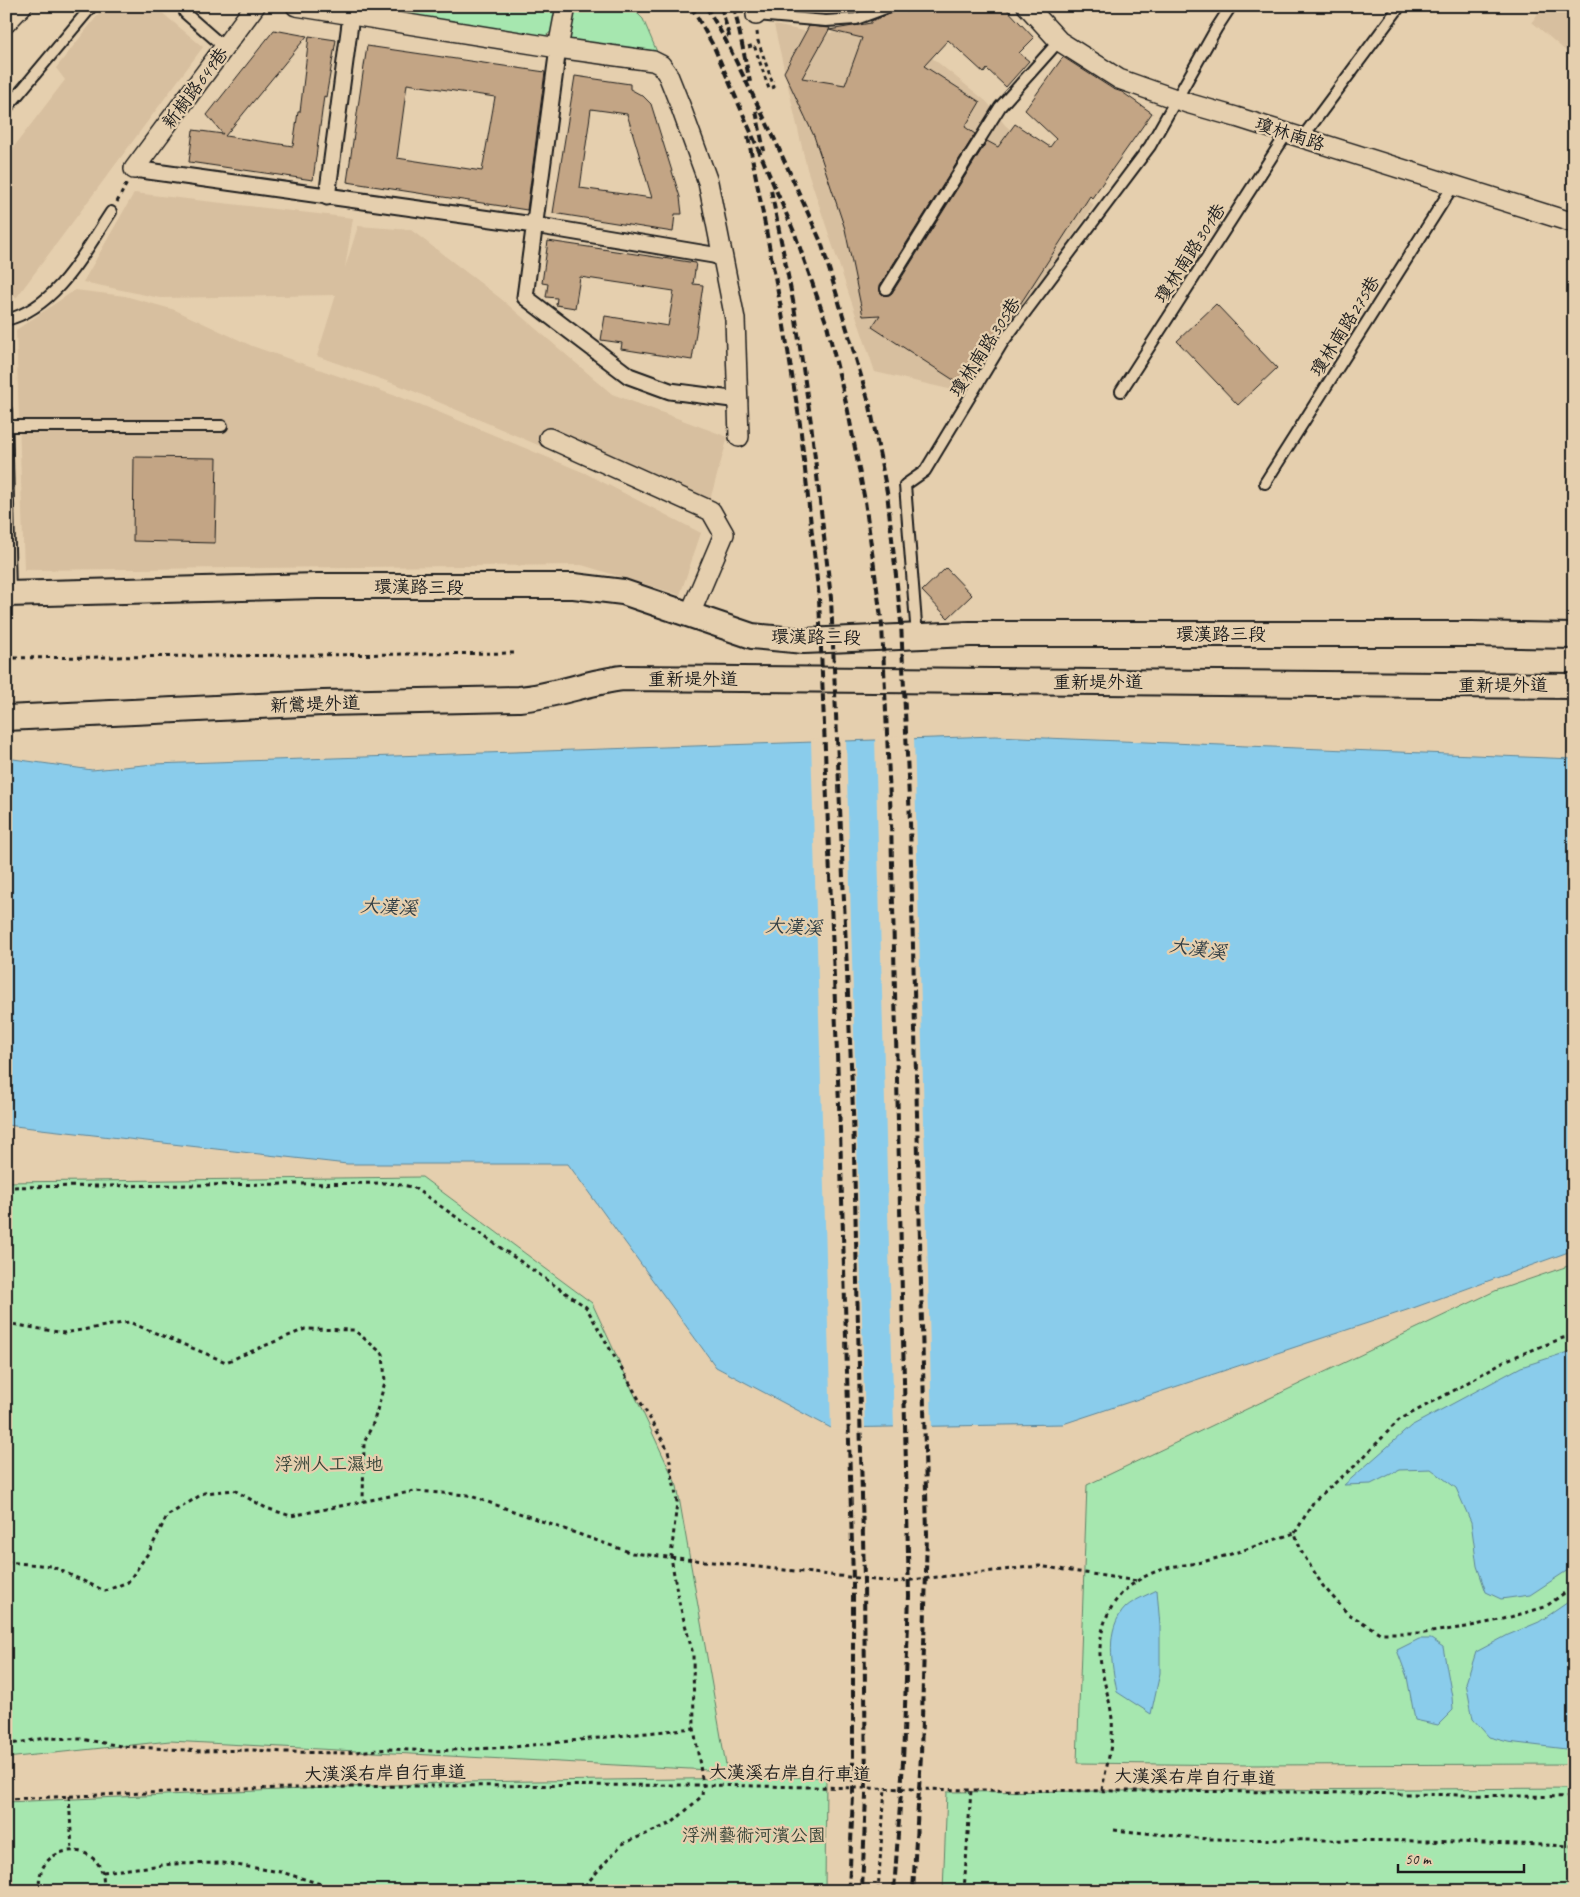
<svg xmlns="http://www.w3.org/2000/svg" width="1580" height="1897" viewBox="0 0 1580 1897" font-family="Caveat,'LXGW WenKai TC',sans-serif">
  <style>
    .built { fill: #d7bf9f }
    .green { fill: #a6e7af; stroke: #618266 }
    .water { fill: #8acceb; stroke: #5e8698 }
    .pier { fill: #e5cfae }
    .building { fill: #c3a585; stroke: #1c1c1c; fill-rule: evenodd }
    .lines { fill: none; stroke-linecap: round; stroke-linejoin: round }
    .service-casing { stroke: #1c1c1c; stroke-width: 14 }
    .pedestrian-casing { stroke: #1c1c1c; stroke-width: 19 }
    .minor-casing { stroke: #1c1c1c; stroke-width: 22 }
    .tertiary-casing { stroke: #1c1c1c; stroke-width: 28 }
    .path { stroke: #1c1c1c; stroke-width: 3; stroke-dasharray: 4 4; stroke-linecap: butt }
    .service { stroke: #e5cfae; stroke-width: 10 }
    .pedestrian { stroke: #e5cfae; stroke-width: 15 }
    .minor { stroke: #e5cfae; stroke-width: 19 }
    .tertiary { stroke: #e5cfae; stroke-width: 24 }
    .rail { stroke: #1c1c1c; stroke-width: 4; stroke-dasharray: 8 4; stroke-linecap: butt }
    .labels { text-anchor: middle; stroke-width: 4.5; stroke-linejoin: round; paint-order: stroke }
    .street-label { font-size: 18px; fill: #1c1c1c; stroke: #e5cfae }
    .park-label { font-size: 18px; fill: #384539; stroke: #e5cfae }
    .water-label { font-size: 19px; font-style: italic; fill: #323f45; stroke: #e5cfae }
  </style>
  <rect width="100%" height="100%" fill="#e5cfae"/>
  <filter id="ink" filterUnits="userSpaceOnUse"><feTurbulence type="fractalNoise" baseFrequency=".02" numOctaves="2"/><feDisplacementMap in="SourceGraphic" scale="10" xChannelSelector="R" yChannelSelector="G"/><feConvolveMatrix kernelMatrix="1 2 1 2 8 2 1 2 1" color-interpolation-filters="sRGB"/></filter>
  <g filter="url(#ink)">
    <path class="built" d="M105,6H154L203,47L16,298L6,288V157L65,80L56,68Z
      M1543,6H1574V58L1532,22Z
      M774,25L819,34L867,30L916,45L987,102L1005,125L1094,205L966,393L875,372L807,169Z
      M134,193L353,218L345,268L358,226L411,230L500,298L612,394L728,437L705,517L406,388L317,356L336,295L160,298L83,282Z
      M75,290L125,296L175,310L252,346L419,404L585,473L701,533L680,595L582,565L24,570L16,330Z"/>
    <path class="green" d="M365,6H556L552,31L543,38L370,12Z
      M574,6H630L643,19L660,59L568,41Z
      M422,1177L592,1303L677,1486L727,1771L170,1741L6,1758V1182Z
      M1574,1264V1764L1250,1765L1077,1763L1087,1485L1495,1291Z
      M826,1777L825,1891H6V1802L463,1782Z
      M1574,1788V1891H943L947,1792Z"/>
    <path class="water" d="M995,736L1574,759V1250L1413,1308L1063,1424L831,1428L716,1367L568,1164H347L6,1125V758L92,770L154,764Z
      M1574,1350V1564L1571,1568L1530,1595L1501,1599L1486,1592L1477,1566L1471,1522L1456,1488L1431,1469L1399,1470L1371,1484L1344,1485L1411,1426L1521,1367Z
      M1157,1590L1160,1626V1673L1151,1714L1117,1692C1112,1665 1104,1629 1126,1607C1134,1600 1147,1595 1157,1590Z
      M1574,1598V1750L1508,1742L1489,1737L1473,1719L1466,1683L1476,1652L1508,1635L1539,1622Z
      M1419,1639H1431L1443,1647L1452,1697L1453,1710L1438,1725L1415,1720L1407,1677L1397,1650Z"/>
    <path class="pier" d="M914,736L932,1428L894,1429L875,738Z
      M846,739L865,1430H831L811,740Z"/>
    <path class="building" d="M898,6H904L906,12L921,6H1004L1034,38L1019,53L1029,61L1006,87L987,69L984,73L948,40L924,66L980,102L965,127L975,134L880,285V292L883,295H889L892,293L987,141L998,147L1015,124L1050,147L1056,139L1025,110L1063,57L1113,89L1122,92L1152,113L1092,198L1090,196L966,388L872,327L880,315L863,316L845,229L814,136L784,72L809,26L830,28L802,78L845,85L862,38L829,30L871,23V21L894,12Z
      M274,30L307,36L225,136L293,146L298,112H300L309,36L336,40L326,97L324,96L313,180L189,162L193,130L223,134L207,115Z
      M367,46L545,72L527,210L347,182ZM407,84L495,97L482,171L397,158Z
      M575,76L630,84V89L643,96L651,104L680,197L682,214H675L673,232L553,213ZM591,109L627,114L652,198L580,188Z
      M548,241L696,263L693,284L703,285L692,360L621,349L622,343L601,340L605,316L668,326L674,291L580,277L575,308L556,305L557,298L546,297L548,284L542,283Z
      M1216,304L1277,368L1238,405L1177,341Z
      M134,457L217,458L215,543L133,541Z
      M946,568L972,595L948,618L922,591Z"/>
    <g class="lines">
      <g class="service-casing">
        <path id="service" d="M190,6L185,13L225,48
          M756,15L826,21L856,19L891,6
          M6,109L92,6
          M1302,138L1400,6
          M886,289L1000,107L1059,41
          M6,320C57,307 84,253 111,212
          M1121,391L1287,133
          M6,410L10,594
          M7,426H222
          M1265,483L1453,186
          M917,636L905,485L925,471L1003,342L1150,146L1216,29L1231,6"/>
      </g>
      <g class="pedestrian-casing">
        <path id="pedestrian" d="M558,48L525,297L629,376L670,391L739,400
          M134,169L534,225L713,255L723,258
          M327,197L351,16"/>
      </g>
      <g class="minor-casing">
        <path id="minor" d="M296,6L558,48
          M566,6L558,48L653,61L661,65L668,75L680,105L708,182L735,319L739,437
          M1027,6L1059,41L1119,79L1187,103L1236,117L1574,223
          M756,15V6
          M6,23L22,6
          M134,169L255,6
          M549,438L711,511L724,534L690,614"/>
      </g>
      <g class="tertiary-casing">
        <path id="tertiary" d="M6,594L318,586H574L623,592L752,636L804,641L970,634H1472L1574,636
          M6,718L323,703L519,699C555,696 587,682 623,678L1574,686"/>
      </g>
      <path class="path" d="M748,47L754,45L769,89L774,87L758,41L757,32
        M117,202L127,183
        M6,658L515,653
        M6,1187L389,1183L413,1187L586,1307L668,1450L677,1502L671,1557L678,1598L693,1654L694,1728L703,1785L702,1796L672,1823L622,1844L580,1891
        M6,1323L64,1333L129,1322L226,1362L305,1329L354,1330L383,1354L385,1382L374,1421L364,1443L363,1502
        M1295,1533L1314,1501L1357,1464L1399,1420L1453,1391L1504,1361L1563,1338L1574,1336
        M6,1562L51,1566L105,1591L128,1582L149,1552L167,1516L204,1493L234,1490L266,1508L291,1516L415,1491L468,1495L632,1553L893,1582L1039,1566L1137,1581
        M6,1745L45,1738L81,1739L121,1746L202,1751L251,1750L286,1752L344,1753L389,1749L433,1751L513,1747L694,1728
        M1102,1790C1106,1767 1114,1743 1112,1719C1110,1695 1099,1673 1100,1648C1102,1606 1127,1579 1167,1568C1177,1565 1188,1565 1197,1563C1230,1556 1263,1543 1295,1533L1301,1551L1323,1586L1347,1613L1380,1633H1424L1466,1627L1500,1620L1545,1607L1574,1586
        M69,1796L72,1850
        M6,1799L239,1789L404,1786L703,1785L971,1790L1297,1792L1574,1797
        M1114,1830L1207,1839L1426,1841L1574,1846
        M103,1872L172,1864L223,1863L281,1872L344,1891
        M32,1891L40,1889
        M40,1891C31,1839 111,1836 103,1891
        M878,1891L885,1788
        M964,1891L971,1790"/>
      <use href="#service" class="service"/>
      <use href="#pedestrian" class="pedestrian"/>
      <use href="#minor" class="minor"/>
      <use href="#tertiary" class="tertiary"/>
      <path class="rail" d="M691,6L714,47L795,234L827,325L848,411L865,501L882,625L891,820L909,1596L903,1762L894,1891
        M706,6L726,41L775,140L821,242L870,406L887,492L901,622L910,821L927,1534L921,1755L913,1891
        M721,6L730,40
        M734,6L750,82
        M756,111L764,151
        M748,136L781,308L800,424L819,598L840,1130L853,1580V1795L849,1891
        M771,190L794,306L811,423L831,598L853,1111L864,1581L866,1796L862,1891"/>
    </g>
  </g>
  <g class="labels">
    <g class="street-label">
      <text transform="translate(195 88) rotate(-53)" y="6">新樹路649巷</text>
      <text transform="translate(1290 134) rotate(18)" y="6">瓊林南路</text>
      <text transform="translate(1190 253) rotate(-57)" y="6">瓊林南路301巷</text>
      <text transform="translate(1345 326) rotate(-58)" y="6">瓊林南路275巷</text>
      <text transform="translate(985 347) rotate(-57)" y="6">瓊林南路305巷</text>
      <text transform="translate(419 587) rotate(1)" y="6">環漢路三段</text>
      <text x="1221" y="640">環漢路三段</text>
      <text transform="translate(816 637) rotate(1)" y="6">環漢路三段</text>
      <text x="693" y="685">重新堤外道</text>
      <text x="1098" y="688">重新堤外道</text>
      <text x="1503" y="691">重新堤外道</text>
      <text transform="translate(315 704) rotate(-2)" y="6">新鶯堤外道</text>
      <text transform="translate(385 1773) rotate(-1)" y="6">大漢溪右岸自行車道</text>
      <text transform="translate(790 1773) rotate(1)" y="6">大漢溪右岸自行車道</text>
      <text transform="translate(1195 1777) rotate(1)" y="6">大漢溪右岸自行車道</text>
    </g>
    <g class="park-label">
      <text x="329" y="1470">浮洲人工濕地</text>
      <text x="754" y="1841">浮洲藝術河濱公園</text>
    </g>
    <g class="water-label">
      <text transform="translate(389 906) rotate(3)" y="7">大漢溪</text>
      <text transform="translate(794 926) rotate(3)" y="7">大漢溪</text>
      <text transform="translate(1198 948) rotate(8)" y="7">大漢溪</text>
    </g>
  </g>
  <rect width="1580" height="1897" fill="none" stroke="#e5cfae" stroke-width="25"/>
  <rect x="12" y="12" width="1555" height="1872" fill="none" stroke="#1c1c1c" stroke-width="2" filter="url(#ink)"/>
  <path d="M1398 1864v8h126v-8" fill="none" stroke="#1c1c1c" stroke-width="2.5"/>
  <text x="1405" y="1864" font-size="15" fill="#1c1c1c" stroke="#e5cfae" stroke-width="4" paint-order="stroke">50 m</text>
</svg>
